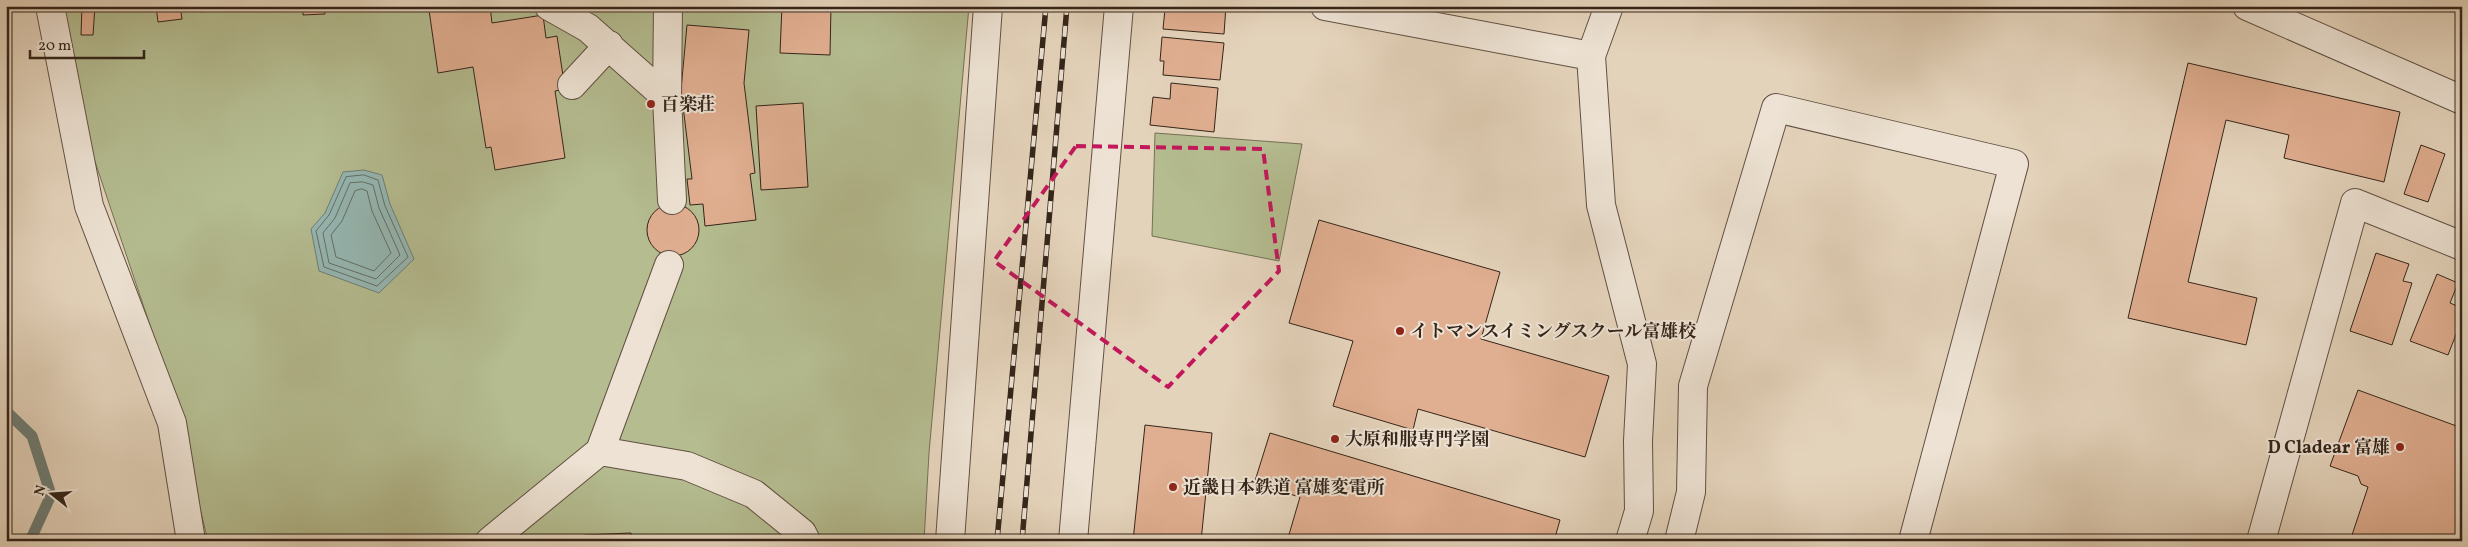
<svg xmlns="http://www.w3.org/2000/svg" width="2468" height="547" viewBox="0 0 2468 547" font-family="Vollkorn,'Noto Serif JP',serif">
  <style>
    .green { fill: #b4bc90; stroke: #747055 }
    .water { fill: #95b7b3; stroke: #6e7d76 }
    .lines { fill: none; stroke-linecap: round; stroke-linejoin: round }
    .shore { stroke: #646e66; stroke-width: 1 }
    .stream { stroke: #6e7d76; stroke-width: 11 }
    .building { fill: #e0ae90; stroke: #34251a }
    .minor-casing { stroke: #605042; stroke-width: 30 }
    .minor { stroke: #ede2d3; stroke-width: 28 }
    .rail-casing { stroke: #34251a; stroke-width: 5.5 }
    .rail { stroke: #ede2d3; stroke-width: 4; stroke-dasharray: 11; stroke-linecap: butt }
    .marked { fill: none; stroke: #c2185b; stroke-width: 4; stroke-dasharray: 10 6; stroke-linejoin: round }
    .poi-dot { fill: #8f2418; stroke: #ede2d3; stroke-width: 2 }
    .labels { text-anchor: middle; stroke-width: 4; stroke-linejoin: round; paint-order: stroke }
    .poi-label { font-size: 18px; font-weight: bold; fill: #34251a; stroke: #ede2d3; text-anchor: start }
  </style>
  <rect width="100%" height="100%" fill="#e4d3bb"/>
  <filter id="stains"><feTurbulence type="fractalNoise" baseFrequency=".004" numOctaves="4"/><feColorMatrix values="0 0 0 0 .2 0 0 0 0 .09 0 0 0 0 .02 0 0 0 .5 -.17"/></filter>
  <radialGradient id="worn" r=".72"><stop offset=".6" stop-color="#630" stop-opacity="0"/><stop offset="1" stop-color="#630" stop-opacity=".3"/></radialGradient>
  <path class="green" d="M58,6H969L929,453L924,541H208L168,379L78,111Z
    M1155,133L1302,144L1279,261L1152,236Z"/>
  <path class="water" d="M364,170L382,175L390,204L414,259L379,293L319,271L311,229L325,213L343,172Z"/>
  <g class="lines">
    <path class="shore" d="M364,175L378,180L385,206L408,257L377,286L324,267L316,231L329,215L346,177Z
      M363,182L373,185L379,208L400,255L376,279L329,263L323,233L335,218L350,183Z
      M362,189L367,191L372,211L391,253L374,271L336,257L331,235L342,221L355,191Z"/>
    <path class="stream" d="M6,411L32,436L51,495L30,541"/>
  </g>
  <path class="building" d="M82,6H95L93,35H81Z
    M156,6H180L182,19L158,22Z
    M200,6H209V11L200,12Z
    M303,6H325V14L303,15Z
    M453,6H490L492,23L543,15L546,38L557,36L565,89L555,91L565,158L495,170L491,147L486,148L473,67L438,73L429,10Z
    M782,6H831L830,55L780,53Z
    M1184,6H1226L1224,34L1163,29L1165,9L1183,10Z
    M687,25L749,30L744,83L755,173L750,174L756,220L705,226L703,204L690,205L687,179H692L681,90Z
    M1162,37L1224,43L1220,80L1163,75L1164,61H1160Z
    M2188,63L2400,112L2384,182L2284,158L2289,135L2226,120L2188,282L2257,298L2246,345L2128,318Z
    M1171,83L1218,88L1214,132L1150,125L1153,97L1170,99Z
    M803,103L808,187L761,190L756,106Z
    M2421,145L2445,154L2428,202L2404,194Z
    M647 230a26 26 0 1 1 52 0a26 26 0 1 1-52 0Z
    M1319,220L1500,272L1481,339L1609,376L1585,457L1418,409L1413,430L1333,406L1353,341L1289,323Z
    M2376,253L2409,264L2403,281L2412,283L2392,345L2350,331Z
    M2437,274L2458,283L2450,303L2462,308V319L2448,355L2410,341Z
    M2358,390L2462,428V541H2350L2368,487L2361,484L2358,476L2330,466Z
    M1145,425L1212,433L1201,541H1133Z
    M1270,433L1560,520L1554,541H1298L1288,538L1300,497L1254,484Z
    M631,533L632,541H585L584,535Z"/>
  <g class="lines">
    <g class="minor-casing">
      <path id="minor" d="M50,6L89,206L172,423L191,541
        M549,6L588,28L667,98
        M668,6L667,98L672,200
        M1325,6L1591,56
        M1609,6L1591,56L1601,205L1642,364L1638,441L1639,511L1630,541
        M2247,6L2462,100
        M572,85L609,45
        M600,451L687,466L754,494L802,533L806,541
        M490,541L600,451L669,265
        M950,541L988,6
        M1073,541L1119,6
        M1679,541L1691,492L1693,386L1776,108L2014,164L1913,541
        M2261,541L2355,203L2462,246"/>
    </g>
    <use href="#minor" class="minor"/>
    <g class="rail-casing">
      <path id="rail" d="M997,541L1046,6
        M1022,541L1067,6"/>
    </g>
    <use href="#rail" class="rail"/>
  </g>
  <path class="marked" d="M1076,146L1263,149L1279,271L1168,387L994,261Z"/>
  <g class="poi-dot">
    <circle cx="651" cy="104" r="5"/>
    <circle cx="1400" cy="331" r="5"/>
    <circle cx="1335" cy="439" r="5"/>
    <circle cx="2400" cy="447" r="5"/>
    <circle cx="1173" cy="487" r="5"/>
  </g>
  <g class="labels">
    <g class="poi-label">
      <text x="661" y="110">百楽荘</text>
      <text x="1410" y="337">イトマンスイミングスクール富雄校</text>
      <text x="1345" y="445">大原和服専門学園</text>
      <text x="2390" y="453" text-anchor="end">D Cladear 富雄</text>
      <text x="1183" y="493">近畿日本鉄道 富雄変電所</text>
    </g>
  </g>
  <rect width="2468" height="547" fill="none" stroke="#e4d3bb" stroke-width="25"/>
  <rect x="8" y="8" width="2453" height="532" fill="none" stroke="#34251a" stroke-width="2.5"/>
  <rect x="12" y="12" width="2443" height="522" fill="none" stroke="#34251a"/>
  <g transform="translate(52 494) rotate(287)" stroke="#ede2d3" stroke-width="4" paint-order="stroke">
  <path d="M0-4L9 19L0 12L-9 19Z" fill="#34251a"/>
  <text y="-8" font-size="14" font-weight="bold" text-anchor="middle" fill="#34251a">N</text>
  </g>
  <path d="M30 50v8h114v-8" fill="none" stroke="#34251a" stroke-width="2.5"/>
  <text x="38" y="50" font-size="15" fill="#34251a" stroke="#ede2d3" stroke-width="4" paint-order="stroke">20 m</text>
  <rect width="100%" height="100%" filter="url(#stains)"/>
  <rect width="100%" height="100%" fill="url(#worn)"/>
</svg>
